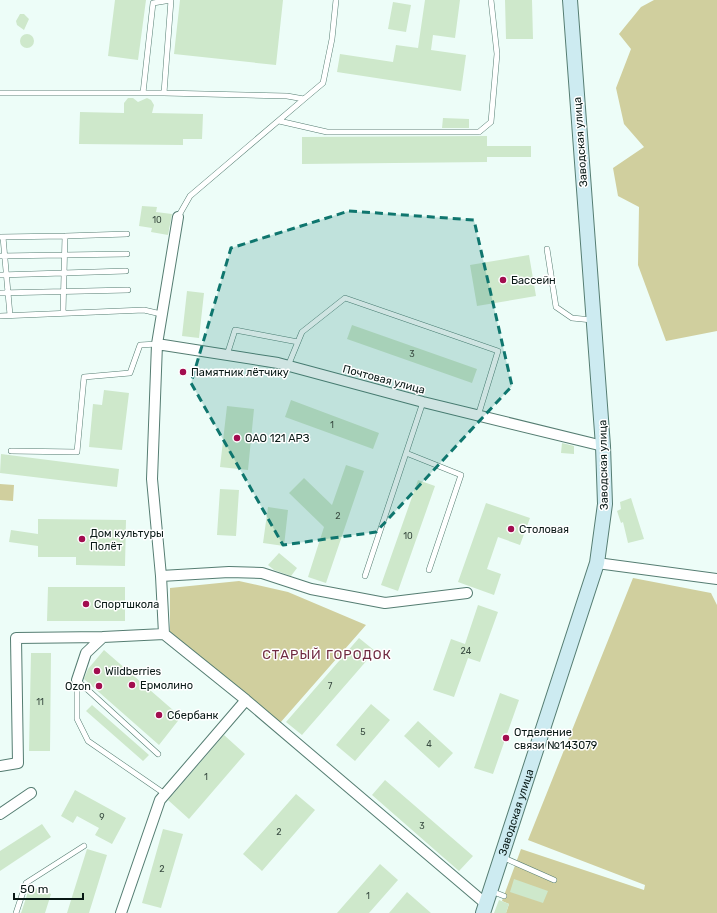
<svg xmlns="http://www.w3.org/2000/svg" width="717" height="913" viewBox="0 0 717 913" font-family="Rubik,sans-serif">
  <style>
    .green { fill: #d0cf9e }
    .building { fill: #cee8cb }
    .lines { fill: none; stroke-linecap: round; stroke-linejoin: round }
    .service-casing { stroke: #557d72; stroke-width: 6 }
    .minor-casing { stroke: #557d72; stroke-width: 12 }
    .secondary-casing { stroke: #557d72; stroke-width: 16 }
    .service { stroke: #fff; stroke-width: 5 }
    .minor { stroke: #fff; stroke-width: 10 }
    .secondary { stroke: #cdebf1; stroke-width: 14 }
    .marked { fill: #0f766e; fill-opacity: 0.2; stroke: #0f766e; stroke-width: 3; stroke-dasharray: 8 5; stroke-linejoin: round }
    .poi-dot { fill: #a20d4f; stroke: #fff; stroke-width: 1.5 }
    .labels { text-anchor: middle; stroke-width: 3; stroke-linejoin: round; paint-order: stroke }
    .number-label { font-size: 9px; fill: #3a4c42 }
    .street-label { font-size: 11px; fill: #081815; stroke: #fff }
    .poi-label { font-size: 11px; fill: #081815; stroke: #fff; text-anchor: start }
    .quarter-label { font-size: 13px; letter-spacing: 1px; fill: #702b41; stroke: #fff }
  </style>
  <rect width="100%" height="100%" fill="#edfdf8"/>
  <path class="green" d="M654,0H717V331L666,341L638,265L639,207L618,196L613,168L644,147L624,124L616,88L631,49L619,34L641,7Z
    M0,484L14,485L13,501L0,500Z
    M633,578L711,593L717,605V913H506L509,904L502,901L521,849L644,890L645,885L528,840Z
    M239,581L288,592L366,625L280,723L170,633V588Z"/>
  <path class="building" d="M115,0H146L138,60L108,56Z
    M180,0H283L276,65L174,54Z
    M425,0H460L455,38L433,35L431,50L466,55L461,91L337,72L340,54L393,62L396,45L418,48Z
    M505,0H532L533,39H506Z
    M393,2L411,5L406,32L388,29Z
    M20,14H24L29,19L24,30L17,25L16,21Z
    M20 41a7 7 0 1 1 14 0a7 7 0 1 1-14 0Z
    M128,98H133L138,102L147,98L151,100L154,105L152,113L203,114L202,139H183V145L79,144L80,112L124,113V103Z
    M443,118L469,119V128H442Z
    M487,136V146H531V157H487V162L302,164V137Z
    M142,206L157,207L156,212L172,214L168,235L151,232L152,228L139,226Z
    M529,255L536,296L477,306L470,265Z
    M187,291L204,293L199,338L182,336Z
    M352,325L477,369L472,383L347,339Z
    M104,390L129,393L122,450L89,447L93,404L102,405Z
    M291,400L379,433L373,449L285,417Z
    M227,406L254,409L248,470L220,467Z
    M562,443L574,446V454L561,453Z
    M1,454L119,469L117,487L0,473Z
    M346,465L364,471L326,583L308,577L324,527L289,493L304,478L332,505Z
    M418,480L435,486L398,591L381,585Z
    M220,489L239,490L236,536L217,535Z
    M631,498L644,539L628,543L623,522L621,523L617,511L621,509L620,502Z
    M486,503L530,518L520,545L498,537L487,569L501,574L494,595L458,582Z
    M268,507L288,510L284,546L263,543Z
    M38,519L126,520L125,566L76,565V557H38V546L9,542L11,530L38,534Z
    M279,553L297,568L291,576L274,570L268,565Z
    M48,587H125V621H47Z
    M478,605L498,612L480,662L468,658L454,697L433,690L451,639L465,644Z
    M359,638L375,651L302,735L286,722Z
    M104,650L181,717L159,745L84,679L88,669Z
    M31,653H51L50,751H29Z
    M500,693L519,700L493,774L474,768Z
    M371,704L390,720L355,761L336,745Z
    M92,705L149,755L143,761L86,711Z
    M418,721L453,753L439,768L404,736Z
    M224,735L245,754L189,819L168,800Z
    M385,780L473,856L459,871L372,795Z
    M75,790L126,818L112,844L95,835L99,828L77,816L73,823L61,816Z
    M296,794L315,810L262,871L243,854Z
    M42,824L51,837L0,871V851Z
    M163,829L183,834L161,908L142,903Z
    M87,849L107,855L89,913H67Z
    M380,864L398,880L369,913H337Z
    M514,879L548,891L543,903L510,892Z
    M30,886L51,894L45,913H21Z
    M407,892L431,913H389Z
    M499,900L509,904L506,913H494Z"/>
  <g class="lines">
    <g class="service-casing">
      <path id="service" d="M0,93H164L287,96L304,99L323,83L332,39L336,0
        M143,93L153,3L171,0
        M164,93L171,0
        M279,121L327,132H479L491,122L497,54L491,0
        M178,217L190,196L304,99
        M65,236L127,234
        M0,237L65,236L63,313
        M3,237L10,315
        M547,249L556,307L572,318L592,320
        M0,256L127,254
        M0,275L126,271
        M0,293L128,290
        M0,316L144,310L161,314
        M227,355L235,330L298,342
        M288,366L302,332L345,298L498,351L478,416
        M11,451L77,452L84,377L130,373L140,345L157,344
        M406,453L461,475L429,570
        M365,576L423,402
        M77,680V719L88,741L165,794
        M77,680L158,754
        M502,857L554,880
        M491,891L504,896
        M16,913L26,883L84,846"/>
    </g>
    <g class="minor-casing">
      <path id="minor" d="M157,344L278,363L423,402L603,446
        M597,563L717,579
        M161,576L152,479L157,344L178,217
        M164,634L161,576L229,572L262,573L311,589L385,603L467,593
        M77,680L86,653L103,637L164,634L246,700L486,904
        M0,766L18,763L16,638L103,637
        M0,814L31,793
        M121,913L160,800L246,700"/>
    </g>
    <g class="secondary-casing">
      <g id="secondary">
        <path id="s1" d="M483,913L597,563L605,504L603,446L570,0"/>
      </g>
    </g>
    <use href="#service" class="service"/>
    <use href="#minor" class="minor"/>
    <use href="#secondary" class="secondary"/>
  </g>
  <path class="marked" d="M349,211L474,220L512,386L376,532L283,545L191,383L231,248Z"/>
  <g class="poi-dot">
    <circle cx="503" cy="280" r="4"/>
    <circle cx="183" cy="372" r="4"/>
    <circle cx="237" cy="438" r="4"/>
    <circle cx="511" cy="529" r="4"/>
    <circle cx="82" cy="539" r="4"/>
    <circle cx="86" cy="604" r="4"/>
    <circle cx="97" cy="671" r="4"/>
    <circle cx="132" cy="685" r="4"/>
    <circle cx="99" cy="686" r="4"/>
    <circle cx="159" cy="715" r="4"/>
    <circle cx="506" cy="738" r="4"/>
  </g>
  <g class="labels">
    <g class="number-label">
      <text x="157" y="223">10</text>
      <text x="412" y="357">3</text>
      <text x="332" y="428">1</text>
      <text x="338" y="519">2</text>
      <text x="408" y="539">10</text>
      <text x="466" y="654">24</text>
      <text x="330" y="689">7</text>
      <text x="40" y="705">11</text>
      <text x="363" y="735">5</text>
      <text x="429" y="747">4</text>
      <text x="206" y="780">1</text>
      <text x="102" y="820">9</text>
      <text x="422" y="829">3</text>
      <text x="279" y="835">2</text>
      <text x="162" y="872">2</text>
      <text x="368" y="899">1</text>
    </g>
    <g class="street-label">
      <text transform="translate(580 142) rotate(-94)" y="4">Заводская улица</text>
      <text transform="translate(384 379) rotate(15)" y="4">Почтовая улица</text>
      <text transform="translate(603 465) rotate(-91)" y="4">Заводская улица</text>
      <text dy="4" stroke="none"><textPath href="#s1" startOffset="106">Заводская улица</textPath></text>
    </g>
    <g class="poi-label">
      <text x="511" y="284">Бассейн</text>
      <text x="191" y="376">Памятник лётчику</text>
      <text x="245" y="442">OAO 121 АРЗ</text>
      <text x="519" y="533">Столовая</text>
      <text x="90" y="537">Дом культуры<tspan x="90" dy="13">Полёт</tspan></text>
      <text x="94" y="608">Спортшкола</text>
      <text x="105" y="675">Wildberries</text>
      <text x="140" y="689">Ермолино</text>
      <text x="91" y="690" text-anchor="end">Ozon</text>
      <text x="167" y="719">Сбербанк</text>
      <text x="514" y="736">Отделение<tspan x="514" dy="13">связи №143079</tspan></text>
    </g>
    <g class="quarter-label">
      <text x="327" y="659">СТАРЫЙ ГОРОДОК</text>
    </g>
  </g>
  <path d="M14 893v6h69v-6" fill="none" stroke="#081815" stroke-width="2"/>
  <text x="20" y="893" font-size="12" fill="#081815" stroke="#ffffff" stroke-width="3" paint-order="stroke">50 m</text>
</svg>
